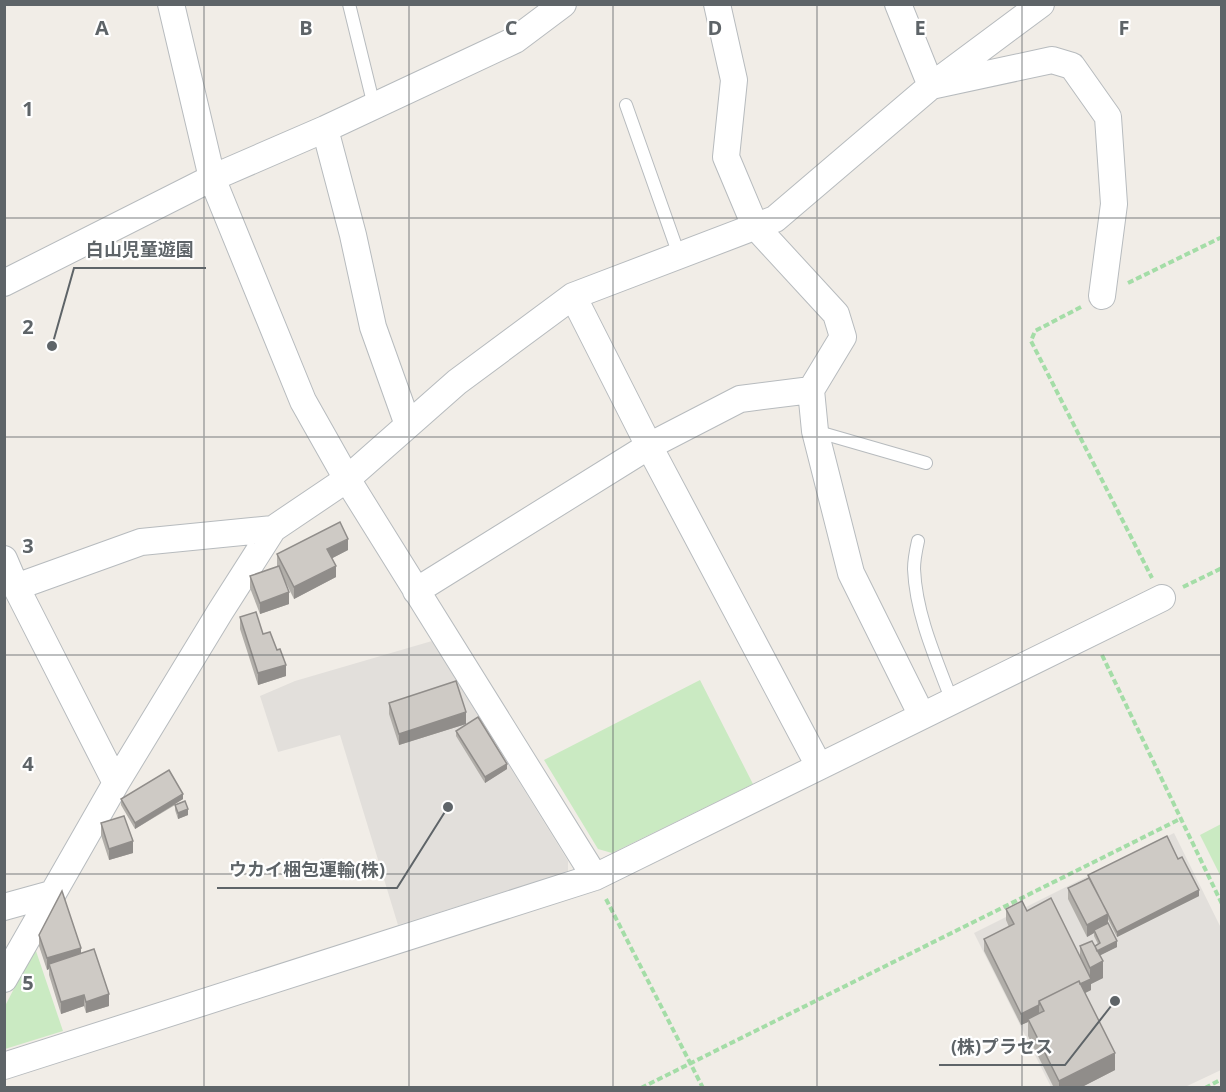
<svg xmlns="http://www.w3.org/2000/svg" width="1226" height="1092" viewBox="0 0 1226 1092" font-family="'Open Sans','Noto Sans JP',sans-serif">
  <style>
    .industrial { fill: #e2dfdb }
    .green { fill: #caeac2 }
    .lines { fill: none; stroke-linecap: round; stroke-linejoin: round }
    .lane-casing { stroke: #b7bbbe; stroke-width: 14 }
    .street-casing { stroke: #b7bbbe; stroke-width: 28 }
    .path { stroke: #a4dda7; stroke-width: 4; stroke-dasharray: 6 3; stroke-linecap: butt }
    .lane { stroke: #fff; stroke-width: 12 }
    .street { stroke: #fff; stroke-width: 26 }
    .wall { fill: #b1aea9 }
    .shaded-wall { fill: #908d8a }
    .building { fill: #cecac5; stroke: #908d8a; stroke-width: 1.5 }
    .grid { fill: none; stroke: #5e6468; stroke-width: 1.5; stroke-opacity: 0.55 }
    .grid-label { font-size: 20px; text-anchor: middle; font-weight: bold; fill: #5e6468; stroke: #fff; stroke-width: 4.5; stroke-linejoin: round; paint-order: stroke }
    .leader { fill: none; stroke: #5e6468; stroke-width: 2 }
    .callout-dot { fill: #5e6468; stroke: #fff; stroke-width: 2 }
    .callout-label { font-size: 18px; text-anchor: middle; font-weight: bold; fill: #5e6468; stroke: #fff; stroke-width: 4.5; stroke-linejoin: round; paint-order: stroke }
  </style>
  <rect width="100%" height="100%" fill="#f1ede7"/>
  <path class="industrial" d="M432,641L568,861V872L398,925L340,735L278,752L260,696L295,681Z
    M1174,833L1221,928V1070L1185,1087H1051L974,933Z"/>
  <path class="green" d="M700,680L753,784L612,853L598,849L544,760Z
    M1221,824V877L1200,835Z
    M35,948L63,1031L5,1049V1006Z"/>
  <g class="lines">
    <g class="lane-casing">
      <path id="lane" d="M349,4L374,106
        M626,105L679,255
        M815,431L926,463
        M918,541C916,550 914,560 914,569C916,615 936,659 952,701"/>
    </g>
    <g class="street-casing">
      <path id="street" d="M171,4L212,178L303,401L347,479L595,877
        M717,4L734,80L726,157L755,226L836,314L843,337L811,390L815,431L851,573L922,716
        M898,4L931,86L1052,60L1072,66L1108,117L1114,204L1102,296
        M325,129L353,235L373,327L408,425
        M4,283L212,178L325,129L515,40L563,4
        M573,296L649,446L819,766
        M4,559L16,587L116,783
        M16,587L141,542L273,529
        M416,591L649,446L740,399L811,390
        M4,907L51,894
        M4,979L116,783L220,612L273,529L347,479L457,382L573,296L775,219L931,86L1041,4
        M4,1066L595,877L1162,598"/>
    </g>
    <path class="path" d="M1128,283L1222,237
      M1081,307L1035,331L1031,341L1152,578
      M1183,587L1222,568
      M1102,655L1222,904
      M606,899L703,1088
      M641,1088L1180,819
      M1205,1088L1222,1079"/>
    <use href="#lane" class="lane"/>
    <use href="#street" class="street"/>
  </g>
  <path class="wall" d="M348,550L332,558L336,577L294,599L284,579L289,604L260,614L250,588V576L277,567V554Z
    M240,617L263,634L277,650L286,676L258,685L240,629Z
    M389,703L466,724L399,745L389,714Z
    M456,731L507,769L485,783L456,736Z
    M121,799H183L175,804L188,815L178,819L175,810V805L135,829L121,805Z
    M101,823L133,853L109,860L101,835Z
    M1178,859L1199,896L1117,937L1108,919V923L1117,947L1100,955L1103,978L1091,984V990L1085,993L1115,1070L1080,1088H1054L1028,1036V1022L1021,1025L984,951V939L1009,927L1006,920V909L1027,911L1080,956V946H1095L1098,944L1094,936V933L1087,937L1068,899V888L1088,878V875Z
    M39,935L81,953L109,1006L86,1013L84,1006L61,1014L49,975V969L47,970L39,946Z"/>
  <path class="shaded-wall" d="M348,539V550L327,561V549Z
    M336,566V577L294,599V587Z
    M289,592V604L260,614V603Z
    M286,665V676L258,685V673Z
    M466,712V724L399,745V734Z
    M507,764V769L485,783V777Z
    M183,794V799L135,829V823Z
    M188,809V815L178,819V813Z
    M133,841V853L109,860V849Z
    M1199,890V896L1117,937V932Z
    M1108,914V926L1094,930V933L1087,937V925Z
    M1117,941V947L1097,957V951Z
    M81,948V959L49,964V969L47,970V958Z
    M1103,961V978L1091,984V990L1044,1014V1011L1041,1004L1090,979V968Z
    M109,994V1006L86,1013V1002Z
    M84,995V1006L61,1014V1002Z
    M1039,1005V1017L1028,1019V1022L1021,1025V1014Z
    M1115,1053V1070L1080,1088H1059V1081Z"/>
  <path class="building" d="M340,522L348,539L327,549L336,566L294,587L277,554Z
    M279,566L289,592L260,603L250,576Z
    M256,612L263,634L270,632L277,650L280,649L286,665L258,673L240,617Z
    M456,681L466,712L399,734L389,703Z
    M478,717L507,764L485,777L456,731Z
    M169,770L183,794L135,823L121,799Z
    M185,801L188,809L178,813L175,805Z
    M124,816L133,841L109,849L101,823Z
    M1167,836L1178,859L1182,857L1199,890L1117,932L1088,875Z
    M1089,878L1108,914L1087,925L1068,888Z
    M62,891L81,948L47,958L39,935Z
    M1051,898L1091,979L1080,984L1079,981L1039,1001V1005L1021,1014L984,939L1014,924L1006,909L1022,901L1027,911Z
    M1108,923L1117,941L1097,951L1095,946L1100,943L1094,930Z
    M1092,941L1103,961L1090,968L1080,946Z
    M94,949L109,994L86,1002L84,995L61,1002L49,964Z
    M1079,981L1115,1053L1059,1081L1028,1019L1044,1011L1039,1001Z"/>
  <path class="grid" d="M204,4V1088M409,4V1088M613,4V1088M817,4V1088M1022,4V1088M4,218H1222M4,437H1222M4,655H1222M4,874H1222"/>
  <g class="grid-label">
    <text x="102" y="35">A</text>
    <text x="306" y="35">B</text>
    <text x="511" y="35">C</text>
    <text x="715" y="35">D</text>
    <text x="920" y="35">E</text>
    <text x="1124" y="35">F</text>
    <text x="28" y="116">1</text>
    <text x="28" y="334">2</text>
    <text x="28" y="553">3</text>
    <text x="28" y="771">4</text>
    <text x="28" y="990">5</text>
  </g>
  <path class="leader" d="M52 346L74 268H206M448 807L397 888H217M1115 1001L1065 1065H939"/>
  <g class="callout-dot">
    <circle cx="52" cy="346" r="6"/>
    <circle cx="448" cy="807" r="6"/>
    <circle cx="1115" cy="1001" r="6"/>
  </g>
  <g class="callout-label">
    <text x="140" y="256">白山児童遊園</text>
    <text x="307" y="876">ウカイ梱包運輸(株)</text>
    <text x="1002" y="1053">(株)プラセス</text>
  </g>
  <rect width="1226" height="1092" fill="none" stroke="#5e6468" stroke-width="12"/>
</svg>
